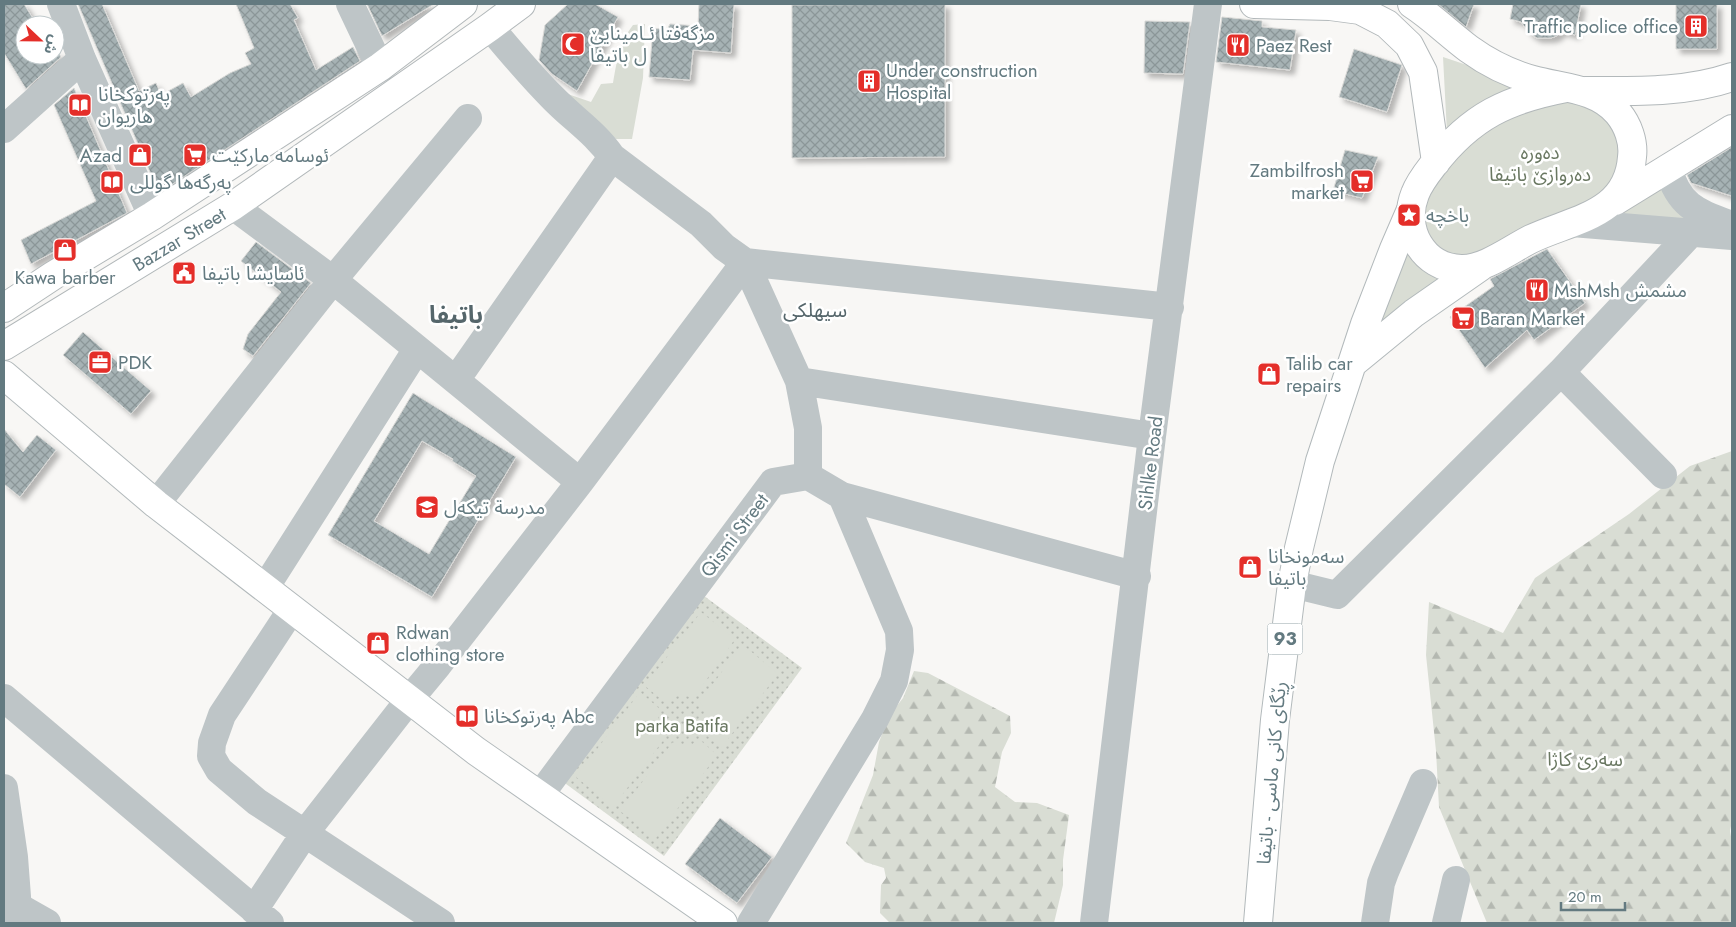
<svg xmlns="http://www.w3.org/2000/svg" width="1736" height="927" viewBox="0 0 1736 927" font-family="Jost,'Noto Sans Arabic',sans-serif">
  <style>
    .forest { fill: url(#forest-firs) }
    .park { fill: url(#park-dots) }
    .garden { fill: #d9ddd4 }
    .building { fill: url(#building-cross-hatch); stroke: #d9d9d7; fill-rule: evenodd; filter: url(#shadow) }
    .lines { fill: none; stroke-linecap: round; stroke-linejoin: round }
    .major-casing { stroke: #b2b9bb; stroke-width: 30 }
    .highway-casing { stroke: #b2b8ba; stroke-width: 30 }
    .minor { stroke: #bec5c7; stroke-width: 28 }
    .major { stroke: #fff; stroke-width: 28 }
    .highway { stroke: #fff; stroke-width: 28 }
    .labels { text-anchor: middle; stroke-width: 5; stroke-linejoin: round; paint-order: stroke }
    .shield { fill: #fff; stroke: #92a2a6; stroke-width: 1 }
    .shield-label { font-size: 18px; font-weight: bold; fill: #637a80 }
    .poi-label { font-size: 19px; fill: #637a80; stroke: #fff; text-anchor: start }
    .park-label { font-size: 19px; fill: #6a7862; stroke: #fff }
    .street-label { font-size: 19px; fill: #637a80; stroke: #fff }
    .neighbourhood-label { font-size: 20px; fill: #55666b; stroke: #fff }
    .district-label { font-size: 24px; font-weight: bold; fill: #55666b; stroke: #fff }
  </style>
  <defs>
    <pattern id="forest-firs" width="22" height="20" patternUnits="userSpaceOnUse" patternTransform="scale(1.25)"><rect width="22" height="20" fill="#d9ddd4"/><path d="M5 1l3.5 6h-7zM16 11l3.5 6h-7z" fill="#b4b8b1"/></pattern>
    <pattern id="park-dots" width="8" height="8" patternUnits="userSpaceOnUse" patternTransform="scale(1.25)"><rect width="8" height="8" fill="#d9ddd4"/><path d="M2 2h.1M6 6h.1" fill="none" stroke="#b4b8b1" stroke-width="1.8" stroke-linecap="round"/></pattern>
    <pattern id="building-cross-hatch" width="8" height="8" patternUnits="userSpaceOnUse" patternTransform="scale(1.25)"><rect width="8" height="8" fill="#a6b2b4"/><path d="M0 0l8 8M0 8l8-8" fill="none" stroke="#8b9698"/></pattern>
    <filter id="shadow"><feDropShadow dx="4.5" dy="4.5" stdDeviation="2.5" flood-color="#0004"/></filter>
  </defs>
  <rect width="100%" height="100%" fill="#f8f7f5"/>
  <path class="forest" d="M1732,451V821L1730,831L1732,842V923H1487L1439,807L1436,751L1426,655L1429,602L1503,633L1535,578L1629,514L1690,466Z
    M914,671L928,673L1010,716L1011,733L1002,752L995,787L1015,802L1037,803L1069,815L1063,860V885L1054,923H890L880,913L881,885L886,878L884,868L865,862L846,843L873,775L879,742L889,716L903,698Z"/>
  <path class="park" d="M700,593L802,668L664,856L562,781Z"/>
  <path class="garden" d="M645,24L643,78L632,139H616L582,113L562,92L591,102L601,84L613,83C617,61 619,43 633,25Z
    M1443,57L1527,85L1447,133Z
    M1556,99L1588,103L1612,117L1626,162L1600,200L1476,258H1452L1435,247L1423,231L1426,200L1440,172L1481,130Z
    M1660,182L1701,222L1604,217Z
    M1405,242L1443,276L1373,328Z
    M701,612L735,639L693,699L683,694L675,697L667,704L645,686Z
    M742,644L778,674L721,748L703,732C708,720 707,714 700,702Z
    M640,692L661,710C656,722 655,729 665,738L613,807L576,777Z
    M699,739L717,755L656,838L620,811L673,742L678,746H690Z"/>
  <path class="building" d="M4,4H24L37,25H25V55H55L58,52L61,57L26,89L4,53Z
    M78,4H102L139,91L156,83L161,95L183,83L191,97L230,73L251,64L245,53L254,48L236,4H290L298,18L294,20L316,70L353,47L360,61L159,193Z
    M367,4H434L382,36Z
    M568,4H595L618,17L577,91L552,74L539,60L545,25Z
    M699,4H734L731,53L693,50L690,80L649,77L653,28L667,30L670,24L698,26Z
    M945,4V157L792,158V5Z
    M1438,4H1474L1466,27Z
    M1513,4H1581L1575,35L1562,31L1557,36L1551,38H1537L1530,34L1521,22L1510,19Z
    M1676,4H1717V49H1676Z
    M1222,17L1262,21V27L1296,30L1290,70L1216,62Z
    M1145,21L1190,22L1183,74L1144,73Z
    M1354,49L1402,65L1387,112L1339,97Z
    M74,88L127,213L31,264L21,240L96,201L54,105Z
    M1732,147V196L1691,183L1687,175Z
    M1345,150L1378,157L1362,198L1333,191Z
    M256,242L311,283L253,356L243,349L248,334L281,292L241,261Z
    M1547,249L1585,303L1534,340L1527,330L1485,368L1450,317L1494,286L1490,279Z
    M83,332L151,391L131,414L63,355Z
    M413,393L516,457L432,597L328,535ZM422,441L453,459L452,461L476,476L429,554L374,521Z
    M4,429L23,452L37,435L56,450L20,497L4,484Z
    M720,818L772,857L737,903L685,864Z"/>
  <g class="lines">
    <g class="major-casing">
      <path id="major" d="M1353,363L1414,313L1480,267
        M4,375L156,504L476,751L723,923
        M1258,923L1275,720L1292,584L1299,548L1320,461L1365,324L1394,249L1410,212"/>
    </g>
    <g class="highway-casing">
      <path id="highway" d="M1254,4L1330,6L1360,10L1387,24L1409,45L1423,72L1436,162
        M1412,4C1432,17 1449,34 1469,49C1487,62 1511,74 1533,80C1562,88 1597,88 1618,113C1628,125 1634,142 1632,157C1628,215 1573,219 1531,239C1511,249 1484,270 1461,269C1423,268 1401,229 1415,194C1419,183 1427,173 1434,164C1471,116 1508,99 1566,88
        M1585,91C1635,91 1685,93 1732,77
        M1615,201L1732,129
        M4,308L54,275L152,216L380,67L463,4
        M4,346L233,206L490,27L521,4"/>
    </g>
    <path class="minor" d="M61,4L82,59L152,216
      M350,4L380,67
      M490,27C510,51 530,75 552,97C572,118 596,133 612,157L701,224L724,247L745,262L799,381L808,428V476
      M4,129L82,59
      M1668,168C1679,207 1697,212 1732,225
      M233,206L333,280L580,482
      M1572,223L1732,236
      M1561,372L1663,475
      M456,380L612,157
      M799,381L1152,436
      M156,504L333,280L468,118
      M1292,584L1337,595L1561,372L1692,232
      M265,588L417,349
      M292,609L222,715L212,743L211,756L219,770L257,802L441,923
      M4,698L270,923
      M4,788L14,857L19,923
      M540,795L773,482L808,476L842,496L1137,576
      M17,906L47,923
      M254,910L305,833L409,700L438,665L580,482L745,262L1170,307
      M751,923L875,719L894,681L900,650L899,631L842,496
      M1094,923L1152,436L1208,4
      M1375,923L1381,883L1385,872L1423,783
      M1446,923L1456,880"/>
    <use href="#major" class="major"/>
    <use href="#highway" class="highway"/>
  </g>
  <defs>
    <g id="building-square" transform="scale(1.25)"><rect x="-9" y="-9" width="18" height="18" rx="4" fill="#e42e29" stroke="#fff"/><path d="M-4-6H4V6H1V3H-1V6H-4ZM-2.5-4.3h1.7v1.8h-1.7ZM.8-4.3h1.7v1.8H.8ZM-2.5-1h1.7V.8h-1.7ZM.8-1h1.7V.8H.8Z" fill="#fff"/></g>
    <g id="mosque-square" transform="scale(1.25)"><rect x="-9" y="-9" width="18" height="18" rx="4" fill="#e42e29" stroke="#fff"/><path d="M3.5-4.9A6 6 0 1 0 3.5 4.9A5 5 0 1 1 3.5-4.9Z" fill="#fff"/></g>
    <g id="restaurant-square" transform="scale(1.25)"><rect x="-9" y="-9" width="18" height="18" rx="4" fill="#e42e29" stroke="#fff"/><path d="M-5-6h1v4h1v-4h1v4h1v-4h1v5L-1.5 .5V6h-2V.5L-5-1ZM5-6V6H3V1.5H1.5Q1.5-4 5-6Z" fill="#fff"/></g>
    <g id="library-square" transform="scale(1.25)"><rect x="-9" y="-9" width="18" height="18" rx="4" fill="#e42e29" stroke="#fff"/><path d="M-6-4Q-3-5.5-.7-3.5V5Q-3 3-6 4ZM6-4Q3-5.5 .7-3.5V5Q3 3 6 4Z" fill="#fff"/></g>
    <g id="shop-square" transform="scale(1.25)"><rect x="-9" y="-9" width="18" height="18" rx="4" fill="#e42e29" stroke="#fff"/><path d="M-5-2.5h2.3a2.7 3.5 0 0 1 5.4 0H5L5.5 6h-11ZM-1.5-2.5h3a1.5 2.3 0 0 0-3 0Z" fill="#fff"/></g>
    <g id="supermarket-square" transform="scale(1.25)"><rect x="-9" y="-9" width="18" height="18" rx="4" fill="#e42e29" stroke="#fff"/><path d="M-6-5.5h2.5l.6 2H6L4.5 2H-2.5L-4.4-4H-6ZM-1.5 3.2a1.3 1.3 0 1 0 .1 0ZM3 3.2a1.3 1.3 0 1 0 .1 0Z" fill="#fff"/></g>
    <g id="sight-square" transform="scale(1.25)"><rect x="-9" y="-9" width="18" height="18" rx="4" fill="#e42e29" stroke="#fff"/><path d="M0-6L1.8-2.2L6-1.7L2.9 1.2L3.7 5.4L0 3.3L-3.7 5.4L-2.9 1.2L-6-1.7L-1.8-2.2Z" fill="#fff"/></g>
    <g id="civic-square" transform="scale(1.25)"><rect x="-9" y="-9" width="18" height="18" rx="4" fill="#e42e29" stroke="#fff"/><path d="M-.6-6.5H3V-4.5H.6V-3L4-1V1h2V6H-6V1h2V-1L-.6-3ZM-1.2 2.5V6h2.4V2.5Z" fill="#fff"/></g>
    <g id="office-square" transform="scale(1.25)"><rect x="-9" y="-9" width="18" height="18" rx="4" fill="#e42e29" stroke="#fff"/><path d="M-6-3h4V-5.5h4V-3h4V5H-6ZM-1-4.5V-3h2v-1.5ZM-6 0V1H6V0Z" fill="#fff"/></g>
    <g id="school-square" transform="scale(1.25)"><rect x="-9" y="-9" width="18" height="18" rx="4" fill="#e42e29" stroke="#fff"/><path d="M0-5L7-2L0 1L-7-2ZM-4 1L0 2.5L4 1V4Q0 6-4 4Z" fill="#fff"/></g>
  </defs>
  <g fill-rule="evenodd">
    <use href="#building-square" x="1696" y="26"/>
    <use href="#mosque-square" x="573" y="44"/>
    <use href="#restaurant-square" x="1238" y="45"/>
    <use href="#building-square" x="869" y="81"/>
    <use href="#library-square" x="80" y="105"/>
    <use href="#shop-square" x="140" y="155"/>
    <use href="#supermarket-square" x="195" y="155"/>
    <use href="#supermarket-square" x="1362" y="181"/>
    <use href="#library-square" x="112" y="182"/>
    <use href="#sight-square" x="1409" y="215"/>
    <use href="#shop-square" x="65" y="250"/>
    <use href="#civic-square" x="184" y="273"/>
    <use href="#restaurant-square" x="1537" y="290"/>
    <use href="#supermarket-square" x="1463" y="318"/>
    <use href="#office-square" x="100" y="362"/>
    <use href="#shop-square" x="1269" y="374"/>
    <use href="#school-square" x="427" y="507"/>
    <use href="#shop-square" x="1250" y="567"/>
    <use href="#shop-square" x="378" y="643"/>
    <use href="#library-square" x="467" y="716"/>
  </g>
  <g class="labels">
    <rect class="shield" x="1267.5" y="623.5" width="35" height="31" rx="4"/>
    <g class="shield-label">
      <text x="1285" y="645">93</text>
    </g>
    <g class="poi-label">
      <text x="1678" y="33" text-anchor="end">Traffic police office</text>
      <text x="590" y="40">مزگەفتا ئـامینایێ<tspan x="590" dy="22">ل باتیفا</tspan></text>
      <text x="1256" y="52">Paez Rest</text>
      <text x="886" y="77">Under construction<tspan x="886" dy="22">Hospital</tspan></text>
      <text x="98" y="101">په‌رتوكخانا<tspan x="98" dy="22">هاریوان</tspan></text>
      <text x="122" y="162" text-anchor="end">Azad</text>
      <text x="212" y="162">ئوسامە مارکێت</text>
      <text x="1344" y="177" text-anchor="end">Zambilfrosh<tspan x="1344" dy="22">market</tspan></text>
      <text x="130" y="189">په‌رگه‌ها گوللی</text>
      <text x="1426" y="222">باخچە</text>
      <text x="202" y="280">ئاسایشا باتیفا</text>
      <text x="65" y="284" text-anchor="middle">Kawa barber</text>
      <text x="1554" y="297">MshMsh مشمش</text>
      <text x="1480" y="325">Baran Market</text>
      <text x="118" y="369">PDK</text>
      <text x="1286" y="370">Talib car<tspan x="1286" dy="22">repairs</tspan></text>
      <text x="444" y="514">مدرسة تيكه‌ل</text>
      <text x="1268" y="563">سه‌مونخانا<tspan x="1268" dy="22">باتيفا</tspan></text>
      <text x="396" y="639">Rdwan<tspan x="396" dy="22">clothing store</tspan></text>
      <text x="484" y="723">په‌رتوكخانا Abc</text>
    </g>
    <g class="park-label">
      <text x="1540" y="159">ده‌وره‌<tspan x="1540" dy="22">ده‌روازێ باتيفا</tspan></text>
      <text x="682" y="732">parka Batifa</text>
      <text x="1585" y="766">سەرێ کاژا</text>
    </g>
    <g class="street-label">
      <text transform="translate(179 239) rotate(-31)" y="7">Bazzar Street</text>
      <text transform="translate(1150 463) rotate(-83)" y="7">Sihlke Road</text>
      <text transform="translate(734 535) rotate(-53)" y="7">Qismi Street</text>
      <text transform="translate(1271 773) rotate(-85)" y="7">ڕێگای کانی ماسی - باتيفا</text>
    </g>
    <g class="neighbourhood-label">
      <text x="815" y="317">سيهلكى</text>
    </g>
    <g class="district-label">
      <text x="456" y="323">باتیفا</text>
    </g>
  </g>
  <rect width="1736" height="927" fill="none" stroke="#637a80" stroke-width="10"/>
  <g transform="translate(40 40) rotate(112)"><circle r="24" fill="#ffffff" stroke="#c1cacc"/>
  <path d="M0-4L9 19L0 12L-9 19Z" fill="#e42e29"/>
  <text y="-8" font-size="14" font-weight="bold" text-anchor="middle" fill="#637a80">ش</text>
  </g>
  <path d="M1561 902v8h64v-8" fill="none" stroke="#637a80" stroke-width="2.5"/>
  <text x="1568" y="902" font-size="15" fill="#637a80" stroke="#ffffff" stroke-width="4" paint-order="stroke">20 m</text>
</svg>
